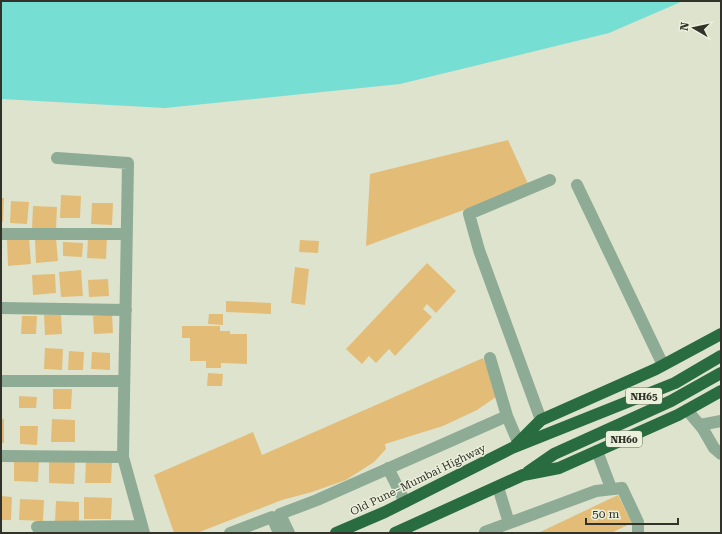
<svg xmlns="http://www.w3.org/2000/svg" width="722" height="534" font-family="'Roboto Serif',serif">
<rect width="100%" height="100%" fill="#dee3ce"/>
<path fill="#76ded3" d="M1,1H683L609,33L400,84L165,108L1,99Z"/>
<path fill="#e3bd77" d="M508,140L529,186L366,246L370,174Z
M61,195L81,196L80,218H60Z
M1,198H4L3,222H1Z
M11,201L29,202L27,224L10,223Z
M92,203H113L112,225L91,224Z
M33,206L57,207L56,230L32,229Z
M29,237L31,264L8,266L7,239Z
M56,238L58,261L36,263L35,240Z
M88,238H107L106,259L87,258Z
M300,240L319,241L318,253L299,252Z
M63,242L83,243L82,257L63,256Z
M427,263L456,291L436,313L427,304L423,309L432,317L395,356L389,349L376,363L369,356L362,364L346,349Z
M295,267L309,269L305,305L291,303Z
M81,270L83,296L61,297L59,272Z
M55,274L56,293L33,295L32,275Z
M108,279L109,296L89,297L88,280Z
M226,301L271,303V314L226,312Z
M61,314L62,334L45,335L44,315Z
M112,314L113,333L94,334L93,316Z
M209,314H223V325L208,324Z
M22,316H37L36,334H21Z
M182,326H220V331H230V334H247V364L221,363V368H206V361H190V338H182Z
M45,348L63,349L62,370L44,369Z
M69,351L84,352L83,370H68Z
M92,352L110,353V370L91,369Z
M483,358L499,395L477,410L443,426L385,444L386,449L374,462L346,480L312,492L282,500L197,533H174L154,475L253,432L262,455Z
M208,373L223,374L222,386H207Z
M53,389H72L71,409H53Z
M19,396L37,397L36,408H19Z
M1,419H4V443H1Z
M52,419L75,420V442H51Z
M20,426H38L37,445L20,444Z
M14,460H39L38,482L14,481Z
M86,460L112,461L111,483H85Z
M49,461L75,462L74,484L49,483Z
M618,495L632,523L611,533H538Z
M1,496L12,497L11,520H1Z
M84,497L112,498L111,519H84Z
M20,499L44,500L43,521L19,520Z
M56,501L79,502V522H55Z"/>
<g fill="none" stroke-linecap="round" stroke-linejoin="round">
<path stroke="#8eab95" stroke-width="12" d="M57,158L128,163L123,457L144,533
M577,185L663,365
M1,234H127
M1,308L126,310
M490,358L507,416
M1,381H124
M687,410L703,429L714,448L721,454
M541,420L479,250L469,214L550,180
M700,425L721,421
M597,451L611,488
M1,456L123,457
M388,468L405,502
M498,487L509,523
M37,527L142,526
M485,532L596,491L622,488L638,522V533
M230,533L272,517L279,533
M289,533L280,514L317,500L507,416L518,442"/>
<path stroke="#296c3f" stroke-width="12" d="M516,445L541,420L656,369L721,334
M528,472L554,454L671,401L721,373
M336,533L385,512L512,448L675,383L721,356
M395,533L523,475L559,468L678,415L721,391"/>
</g>
<g text-anchor="middle" dominant-baseline="central" stroke-width="3" stroke-linejoin="round" paint-order="stroke">
<g fill="#ebf0db" stroke="#696b5f" stroke-width="1">
<rect x="626" y="388" width="36" height="16" rx="3"/>
<rect x="606" y="431" width="36" height="16" rx="3"/>
</g>
<g font-size="10" font-weight="bold" fill="#31322a">
<text x="644" y="396">NH65</text>
<text x="624" y="439">NH60</text>
</g>
<g font-size="11" fill="#31322a" stroke="#ebf0db">
<text transform="translate(418 480) rotate(-26)">Old Pune–Mumbai Highway</text>
</g>
</g>
<rect width="722" height="534" fill="none" stroke="#31322a" stroke-width="4"/>
<g transform="translate(694 28) rotate(279)" stroke="#ebf0db" stroke-width="3" paint-order="stroke">
<path d="M0-3L7 15L0 10L-7 15Z" fill="#31322a"/>
<text y="-6" font-size="11" font-weight="bold" text-anchor="middle" fill="#31322a">N</text>
</g>
<path d="M586 518v6h92v-6" fill="none" stroke="#31322a" stroke-width="2"/>
<text x="592" y="518" font-size="12" fill="#31322a" stroke="#ebf0db" stroke-width="3" paint-order="stroke">50 m</text>
</svg>
